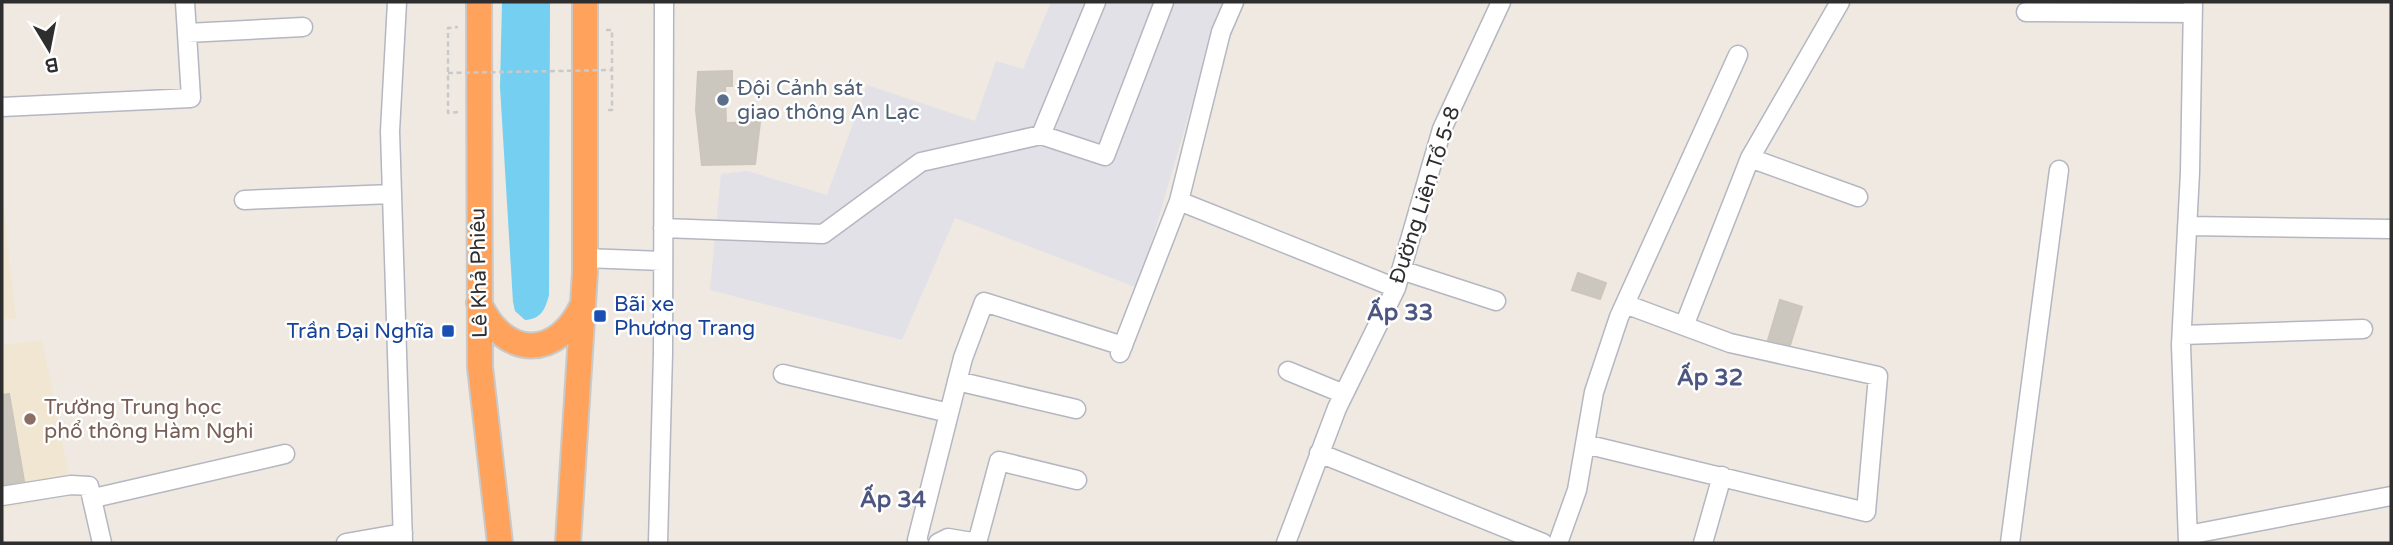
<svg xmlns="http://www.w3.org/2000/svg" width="2393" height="545" font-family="'Varela Round',sans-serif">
<rect width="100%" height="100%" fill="#efe9e1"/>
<path fill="#e3e1e8" d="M1051,2H1222L1138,288L955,218L902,340L710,290L721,174L747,171L827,195L867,85L975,121L996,61L1023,69Z"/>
<path fill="#f0e6d1" d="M2,195L16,318L2,319Z
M42,340L72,492L2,510V345Z"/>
<path fill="#75cff0" d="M502,2H550L549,295C545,310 541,319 525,320L515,311L513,302L500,87Z"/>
<path fill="#cbc7bf" stroke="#cbc5ba" stroke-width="2" d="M732,71V86H725L726,123L760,122L755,164L702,165L696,110L698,72Z
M1578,273L1606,283L1600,299L1572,290Z
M1780,300L1802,307L1790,345L1768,340Z
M9,394L24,481L2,485V395Z"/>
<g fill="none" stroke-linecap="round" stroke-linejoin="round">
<defs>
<path id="minor" d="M397,2L390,131L403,543
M2026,12L2193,13
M187,33L303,27
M2,107L191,98L185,2
M1041,135L1096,2
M1750,158L1858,197
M244,200L392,194
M1179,201L1396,288
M2187,226L2391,229
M663,228L823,234L921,162L1041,135L1105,156L1164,2
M585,258L662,261
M1401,270L1496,301
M1625,304L1684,326L1750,158L1840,2
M2182,335L2363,329
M1120,353L1179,201L1221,32L1234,2
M1288,371L1344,394
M783,374L949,413
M957,381L1076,409
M1585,444L1866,512L1878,376L1730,343L1684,326
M1319,453L1543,543
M2,496L71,485L89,486L102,543
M94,498L285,454
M2188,535L2391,496
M346,543L403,533
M658,543L663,353L664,2
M919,543L917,540L963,358L984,302L1123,346
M938,543L948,538L978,543
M977,543L999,461L1077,480
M1286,543L1337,408L1396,288L1442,129L1501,2
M1558,543L1577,490L1594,392L1619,317L1738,55
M1703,543L1722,476
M2010,543L2059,170
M2188,543L2181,345L2190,172L2193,2"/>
<path id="highway" d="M479,2L480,367L500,543
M479,303C504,359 558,360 583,304
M568,543L585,272V2"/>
</defs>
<use href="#minor" stroke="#b4b7c1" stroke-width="21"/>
<use href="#highway" stroke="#c9c9c9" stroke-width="28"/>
<path stroke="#c9c9c9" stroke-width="2.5" stroke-dasharray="5 3.5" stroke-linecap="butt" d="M606,30H612V110H607
M458,112L448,113V28L458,27"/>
<use href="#minor" stroke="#fff" stroke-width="18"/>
<use href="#highway" stroke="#ffa35c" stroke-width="24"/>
<path stroke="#c9c9c9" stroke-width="2.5" stroke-dasharray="5 3.5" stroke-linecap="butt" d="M448,73L612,70"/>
</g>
<circle fill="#5c6f8a" stroke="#fff" stroke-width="2.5" cx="723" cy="100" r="7"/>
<g fill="#1a4fb4" stroke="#fff" stroke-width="2.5">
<rect x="593" y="309" width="14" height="14" rx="3.5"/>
<rect x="441" y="324" width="14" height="14" rx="3.5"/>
</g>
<circle fill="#8d6e63" stroke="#fff" stroke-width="2.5" cx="30" cy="419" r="7"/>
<g text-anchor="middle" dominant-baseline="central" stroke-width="5" stroke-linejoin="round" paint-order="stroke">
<g font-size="21" fill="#4e5e75" stroke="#fff" text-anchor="start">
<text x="737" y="88">Đội Cảnh sát<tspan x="737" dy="24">giao thông An Lạc</tspan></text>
</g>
<g font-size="21" fill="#2e2e2e" stroke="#fff">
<text transform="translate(1425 195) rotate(-72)">Đường Liên Tổ 5-8</text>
<text transform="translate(479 273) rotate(-91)">Lê Khả Phiêu</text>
</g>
<g font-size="21" fill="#164399" stroke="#fff" text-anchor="start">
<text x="614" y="304">Bãi xe<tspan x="614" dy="24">Phương Trang</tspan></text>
<text x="434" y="331" text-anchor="end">Trần Đại Nghĩa</text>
</g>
<g font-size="21" fill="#785e54" stroke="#fff" text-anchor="start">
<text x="44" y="407">Trường Trung học<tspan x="44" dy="24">phổ thông Hàm Nghi</tspan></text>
</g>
<g font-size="23" font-weight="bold" fill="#4d5680" stroke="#fff">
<text x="1400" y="313">Ấp 33</text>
<text x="1710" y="378">Ấp 32</text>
<text x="893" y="500">Ấp 34</text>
</g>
</g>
<rect width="2393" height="545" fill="none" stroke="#2e2e2e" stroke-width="7"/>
<g transform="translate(49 49) rotate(170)" stroke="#ffffff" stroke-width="5" paint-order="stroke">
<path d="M0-5L12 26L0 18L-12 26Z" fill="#2e2e2e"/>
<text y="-10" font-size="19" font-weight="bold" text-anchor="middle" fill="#2e2e2e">B</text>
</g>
</svg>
